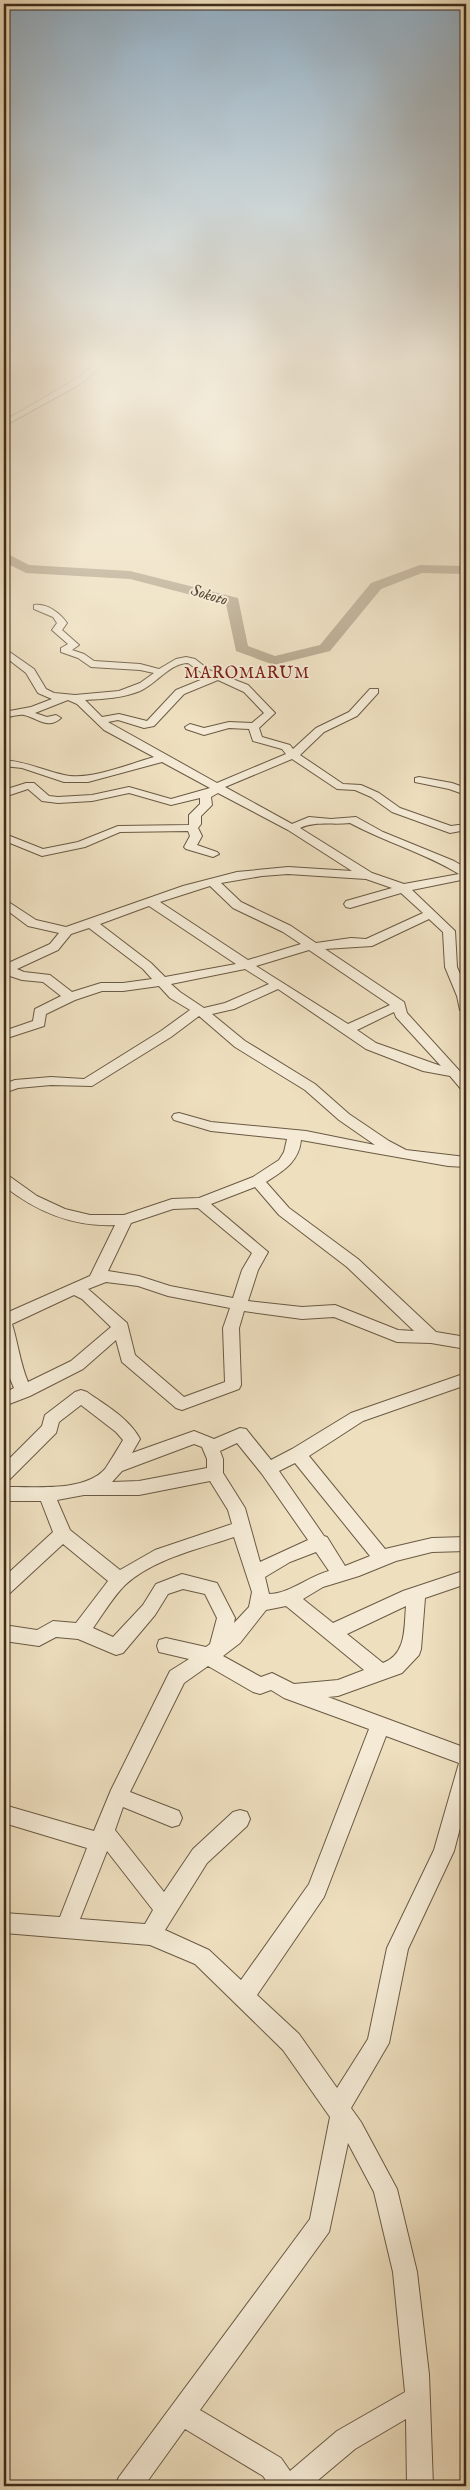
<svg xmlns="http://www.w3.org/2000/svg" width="470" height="2490" font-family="'IM FELL English',serif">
<rect width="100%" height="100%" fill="#eedfbf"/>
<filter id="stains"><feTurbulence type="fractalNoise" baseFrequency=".004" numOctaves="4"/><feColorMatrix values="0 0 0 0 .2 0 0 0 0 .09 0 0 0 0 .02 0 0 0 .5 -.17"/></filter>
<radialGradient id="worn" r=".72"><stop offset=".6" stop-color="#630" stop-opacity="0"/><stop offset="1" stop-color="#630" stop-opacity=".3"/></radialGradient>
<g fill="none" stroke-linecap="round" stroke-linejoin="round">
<path fill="#b2a287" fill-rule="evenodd" d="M4,552L29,565L130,571L238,598L248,646L275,656L320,645L371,583L420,565L466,566V574L422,573L381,589L330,651L274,665L236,651L226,604L130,579L26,573L4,562Z"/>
<defs>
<path id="minor" d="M100,361H109L82,383L4,426V421L76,379Z
M34,605C47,603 60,613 67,623L62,630L79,645L72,650L84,654L94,661L140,664L159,669L176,659L186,657L195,659L209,670L248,685L275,713L259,728L262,737L290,745L293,749L316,728L349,712L370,689H378V693L357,716L324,732L300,755L343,784L361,785L379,793L400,808L451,826L466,824V830L450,833L392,812L371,797L355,790L337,789L292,759L225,787L292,824L309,817L331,819L356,817L383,832L454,861L466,868V879L412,890L455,931L457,967L466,988V1014L460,1010L457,996L445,967L443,932L429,919L372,946L325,949L404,1002L407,1013L466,1078V1090L461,1089L450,1076L423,1071L366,1049L278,989L234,1009L212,1014L245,1041L315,1084L349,1114L389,1141L406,1150L466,1157V1167L448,1166L301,1140C299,1162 283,1171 266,1182L289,1208L358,1259L436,1332L466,1337V1349L431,1343L397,1342L334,1317L302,1319L244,1311L239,1328L241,1385L239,1389L182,1410L176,1408L122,1362L116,1340L83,1369L30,1396L4,1406V1393L14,1388L6,1369L4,1314L90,1276L115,1225C73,1227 37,1212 4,1186V1174L9,1176L37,1196L65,1209L90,1215H124L172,1199L199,1198L253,1177L279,1160L284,1152L287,1139L211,1131L174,1120L172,1117L174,1114L179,1113L211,1122L306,1131L375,1145L339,1120L305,1090L235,1047L199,1016L171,1037L92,1086L51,1085L18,1088L4,1093V1084L15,1080L51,1077L84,1079L161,1031L190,1010L170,998L159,986L123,991H102L75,1000L46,1014L44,1026L4,1039V1031L33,1021L35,1009L61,996L43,982L22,980L4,974V965L50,944L59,933L28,926L4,908V899L36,920L66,927L183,886L237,872L288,867L352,871L288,830L218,793L211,797L212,805L201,816V824L198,828L202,836L197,845L217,852L219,854L213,857L186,849L184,847L190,836L188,831L120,832L85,847L42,856L10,843L4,845V838L10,836L43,849L78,842L118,826L189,825V815L200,804V798L171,805L129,793L92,801L58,803L42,801L28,789L4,797V790L26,783H34L49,796L58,797L92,795L129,787L171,799L210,788L162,762L88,782H64L22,768L4,766V760C27,762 42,770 64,775C89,781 129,764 154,757L104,730L77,704L68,700L35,713L47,717L56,715L61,718C48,730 38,718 24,715C18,714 10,717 4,718V712L31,707L52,699L38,693L26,673L4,656V648L34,669L46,689L54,693L75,695L119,691L140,683L154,673L140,670L91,667L78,658L61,652V648L68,644L52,630L57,623L53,617L34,609ZM188,663L208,677L176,690L147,721L119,714L102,717L85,700C104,699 123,698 140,691C156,684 170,663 188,663ZM218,680L244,692L264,713L252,723L229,722L204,728L190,724L185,727L186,729L204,735L229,728L249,729L253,741L282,749L286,754L217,783L108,722L118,720L144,728L154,726L184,694ZM350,823C385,842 425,853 459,874L404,884L372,873L300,828C315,821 334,825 350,823ZM288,874L366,879L392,888L346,901L344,904L346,907L350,908L401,893L423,913L366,939L351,938L316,943L291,926L241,902L221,883L262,876ZM210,886L233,908L283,932L301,944L248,960L160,902ZM149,906L236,964L165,977L151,963L100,924ZM89,928L143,969L152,979L123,983H101L72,992L50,975L24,972L17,969L58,950L71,934ZM309,950L390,1005L348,1024L256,966ZM245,969L269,984L225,1003L204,1008L180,992L171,984ZM394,1012L396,1017L441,1066L376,1043L357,1030ZM255,1187L279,1215L347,1267L414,1331L398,1330L335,1305L302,1307L248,1301L258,1270L268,1252L211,1204ZM198,1208L252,1253L242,1270L233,1298L170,1286L139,1276L108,1271L131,1223L173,1209ZM106,1282L138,1286L168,1296L230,1308L223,1328L225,1382L184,1397L135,1355L127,1323L88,1289ZM74,1295L82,1299L111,1327L71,1361L28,1382C20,1363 18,1343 12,1324Z
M419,777L452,783L466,788V795L449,789L415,782V778Z
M466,1373V1385L363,1421L309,1456L385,1549L432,1538L466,1537V1551L432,1552L396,1561L359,1576L323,1587L303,1599L333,1623L403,1591L466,1570V1584L425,1598L421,1649L419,1655L402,1673L338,1696L328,1697L466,1748V1805L454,1851L408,1949L389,2043L351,2108L361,2122L397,2189L417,2272L429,2374L433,2486H407L406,2419L355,2449L311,2486H270L263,2476L185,2429L144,2486H115L119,2477L310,2219L330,2117L283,2050L195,1964L150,1945L4,1933V1913L60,1917L87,1848L4,1823V1805L94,1831L111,1790L170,1671L189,1659L159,1652L157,1646L159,1640L166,1638L206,1647L210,1644L217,1618L205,1594L183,1589L168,1594L155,1615L123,1653L116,1655L78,1639L56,1637L39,1646L4,1641V1625L37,1630L53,1621L76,1623L108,1581L63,1544L10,1593L4,1595V1577L53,1532L41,1501H4V1487C32,1486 84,1493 105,1469C111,1460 117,1450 123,1440L116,1432L81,1405L59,1422L56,1433L10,1479L4,1481V1464L42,1426L45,1415L75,1392L81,1390L87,1392C105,1405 129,1418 140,1439L132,1453L194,1431L214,1439L240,1428L246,1429L271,1460L292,1449L351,1413ZM237,1443L262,1474L308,1540L260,1562L245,1508L223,1473V1459L220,1451ZM194,1444L202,1447L207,1459V1468L139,1481L112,1482L122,1471ZM295,1463L370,1556L345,1566L327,1537L324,1536L279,1471ZM210,1481L228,1510L232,1524L155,1550L120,1570L70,1530L57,1500L84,1495H139ZM234,1537L252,1592L249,1607L234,1623L235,1618L217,1583L182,1574L156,1584L143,1605L113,1637L93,1628C103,1614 113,1597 125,1585C153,1559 199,1549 234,1537ZM316,1552L329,1571C309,1576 289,1594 269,1594L265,1577L290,1562ZM286,1606L364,1670L338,1680L294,1684L272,1673L261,1677L223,1656L240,1643L266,1610ZM406,1606C404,1627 407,1654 383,1663L347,1634ZM208,1666L253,1692L260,1694L271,1690L284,1698L369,1729L309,1884L241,1980L209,1950L165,1930L207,1863L247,1826L250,1819L247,1812L240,1810L233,1812L193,1849L164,1892L115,1830L123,1807L172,1827L179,1825L182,1818L179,1811L130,1792L184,1683ZM386,1736L459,1763L434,1850L387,1948L368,2039L337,2088L299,2034L257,1995L324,1897ZM107,1851L153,1910L145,1924L80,1919ZM348,2143L374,2192L393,2272L405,2392L337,2431L290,2471L281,2458L200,2410L329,2232Z"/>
</defs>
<use href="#minor" stroke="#6a5a44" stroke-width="2"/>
<use href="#minor" fill="#f4ead5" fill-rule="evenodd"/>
</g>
<linearGradient id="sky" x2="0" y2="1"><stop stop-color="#92adc1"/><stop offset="0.51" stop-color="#f7f1e2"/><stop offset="1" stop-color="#f7f1e2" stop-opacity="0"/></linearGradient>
<rect width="470" height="710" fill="url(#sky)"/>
<g text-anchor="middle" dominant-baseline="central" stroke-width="4" stroke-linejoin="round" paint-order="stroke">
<g font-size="16" font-style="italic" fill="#5b4a36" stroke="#f4ead5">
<text transform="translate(209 596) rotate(17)">Sokoto</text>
</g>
<g font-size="16" letter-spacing="1" fill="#7a1f14" stroke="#f4ead5">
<text x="247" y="674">MAROMARUM</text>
</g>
</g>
<rect width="470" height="2490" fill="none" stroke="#eedfbf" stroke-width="20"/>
<rect x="5" y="5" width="460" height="2480" fill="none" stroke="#3e2d1b" stroke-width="2.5"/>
<rect x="10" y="10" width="450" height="2470" fill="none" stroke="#3e2d1b"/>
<rect width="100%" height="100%" filter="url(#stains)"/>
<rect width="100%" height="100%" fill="url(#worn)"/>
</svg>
